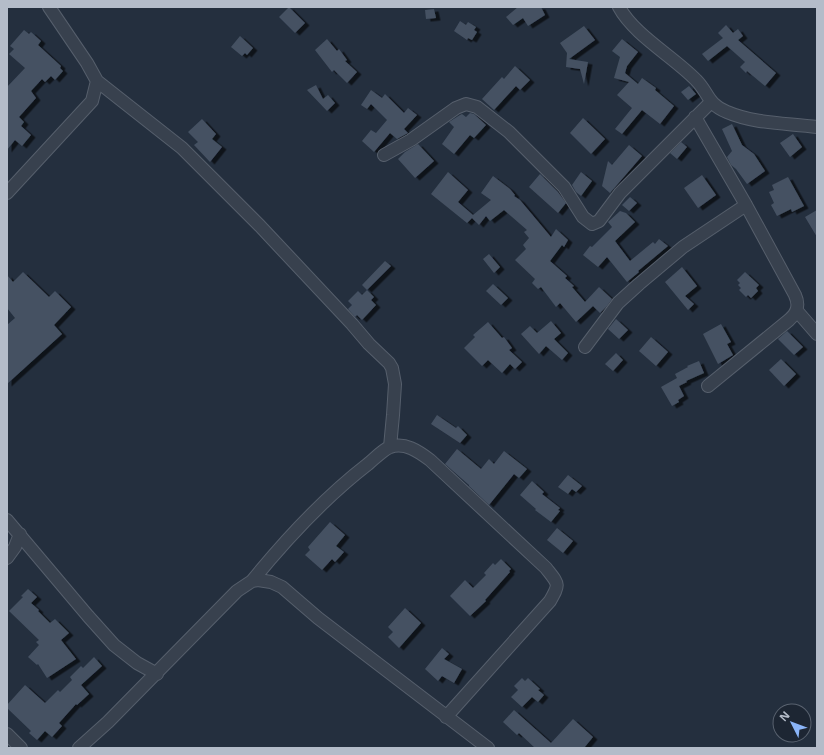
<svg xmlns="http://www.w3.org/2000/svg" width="824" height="755" font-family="'Open Sans',sans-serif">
<defs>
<filter id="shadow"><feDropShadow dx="4.5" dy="2.5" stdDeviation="0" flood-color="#0009"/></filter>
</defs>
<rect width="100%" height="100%" fill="#242f3e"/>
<path fill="#455162" filter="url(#shadow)" d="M289,7L305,23L295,33L279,17Z
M518,7H541L545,15L528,26L523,18L513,25L506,17Z
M434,9L436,18L426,19L425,10Z
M460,21L466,25L468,22L476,27L474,30L477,32L472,40L468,38L467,40L454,31Z
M726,25L733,33L738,29L743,36L738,40L776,73L765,86L747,71L746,73L740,67L745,62L727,46L708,61L702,54L723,38L718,33Z
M584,26L595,40L569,59L588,62L584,84L580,69L566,67L567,53L560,43Z
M24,30L29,34L31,32L41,41L38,45L61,66L60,68L63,71L55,80L51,76L45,82L42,79L31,91L36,98L19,117L24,122L21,126L31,135L22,146L15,140L7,150V87L25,68L9,54L14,49L10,46Z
M240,36L253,48L247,55L245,53L242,56L231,47Z
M327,39L337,51L339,49L347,60L345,61L357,72L347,83L334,70L332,72L315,50Z
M622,39L638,52L627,66L625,73L638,84L642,78L656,88L655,90L674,106L660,124L642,110L622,134L615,129L632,108L617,95L629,82L614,78L620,57L612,51Z
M515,66L530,80L520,90L516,86L494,110L482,99L502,77L504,79Z
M316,85L323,99L328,95L335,103L327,111L307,90Z
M689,86L696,94L688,100L681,92Z
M371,90L382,98L385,94L404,113L408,108L417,115L404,129L408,133L397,139L390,133L374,152L362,141L371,130L376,133L387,120L371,104L367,109L361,105Z
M470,113L474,114L486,125L474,138L470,135L454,154L442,144L454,127L449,122L460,115L462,114L466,117Z
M583,118L605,139L591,154L570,133Z
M202,119L216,134L212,139L222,147L210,162L194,145L198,142L188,132Z
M732,124L742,145L754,154L765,171L747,184L736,169L731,165L727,157L732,151L722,129Z
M793,134L802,147L790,157L780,143Z
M681,142L687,147L677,159L670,153Z
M418,144L434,161L415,178L398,159L405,152Z
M629,145L642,156L610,193L602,186L608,161L612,165Z
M448,172L468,190L458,202L473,215L491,200L481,193L493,176L510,189L515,195L514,196L520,200L551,237L556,229L568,240L564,247L562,245L550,261L567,276L565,278L574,286L572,287L585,302L599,287L612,299L607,306L600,313L593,306L576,322L560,303L556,307L541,287L538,289L532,283L535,279L515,260L526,249L523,245L529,238L524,232L527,230L504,210L490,221L486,216L479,225L472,218L467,223L431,194Z
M581,172L592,181L581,196L576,192L572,185Z
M540,174L558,192L566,203L558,213L529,187Z
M702,175L716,195L698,208L684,188Z
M788,177L804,206L792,212L791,209L777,216L771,205L774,203L769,192L774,190L772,185Z
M630,197L637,203L629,211L622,205Z
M817,210V237L805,217Z
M620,211L626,213L635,222L615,241L630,261L653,242L655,244L659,239L668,246L638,271L639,272L627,282L607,257L598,267L583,255L590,246L592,247L612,227L608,222Z
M489,254L500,267L494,273L483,259Z
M385,261L391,266L367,290L362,285Z
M682,267L697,286L685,296L694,304L688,310L665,282Z
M23,272L49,297L55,291L71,307L54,325L62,334L7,384V325L15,318L7,308V275L13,282Z
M745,272L759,285L756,288L758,291L751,298L748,295L746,297L739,290L741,288L738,285L740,283L737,280Z
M493,284L508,298L501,305L486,291Z
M367,290L374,297L371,300L376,305L362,320L357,315L355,317L348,309L352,305L348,301L358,291L362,295Z
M616,319L628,330L619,339L608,329Z
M551,321L561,333L554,339L568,353L562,360L546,346L539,354L521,334L530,326L537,333Z
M488,322L502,338L504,337L512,348L509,350L522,362L515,369L510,364L502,373L488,360L482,366L464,348L475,337L473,335Z
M721,324L731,342L727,344L733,355L718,364L703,334Z
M787,331L803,347L794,355L778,339Z
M651,337L659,344L658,345L659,344L668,352L656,366L639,351Z
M616,353L623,360L613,371L605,364Z
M781,359L796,374L784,386L769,370Z
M699,361L704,373L686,381L687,382L679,386L684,396L678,400L679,402L672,406L661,387L677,378L675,374L688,367L687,366Z
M437,415L456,428L458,426L467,435L460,443L431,424Z
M457,449L481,469L489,459L494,464L504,451L527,469L519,478L514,474L489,505L469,486V485L445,464Z
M568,475L582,486L576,492L572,489L568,494L558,487Z
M532,481L544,492L542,494L560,508L558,510L560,511L551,522L535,510L536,509L520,495Z
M330,522L345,535L336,546L344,552L335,562L332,559L322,570L305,555L310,550L308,547Z
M557,528L573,541L563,553L547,540Z
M501,559L511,569L509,571L510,572L485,600L486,601L470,616L450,596L465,580L473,588L486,575L484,573L493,563L495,565Z
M28,589L37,597L31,603L39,610L38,611L50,623L55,619L69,633L61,640L76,659L47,678L38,664L37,665L28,657L39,645L36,642L39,640L9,611L23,597L21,596Z
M405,608L421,623L399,648L388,637L393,632L388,627Z
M442,648L449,654L444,659L462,669L454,683L442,676L438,681L425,669Z
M94,657L102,666L81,685L89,694L77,705L76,704L59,723L62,726L52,737L45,731L37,740L29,733L31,731L7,708V705L25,685L45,703L58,690L60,692L72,680L70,677L81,666L83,668Z
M522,678L525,681L528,678L540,689L538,690L544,695L538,702L532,697L522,707L511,697L518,690L514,686Z
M514,710L551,743L573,719L593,737L584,748H535L519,733L517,735L503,722Z"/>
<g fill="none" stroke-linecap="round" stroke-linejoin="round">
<defs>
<path id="minor" d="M619,7C634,35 674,57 696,80C709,93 707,104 727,112C755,124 787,123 817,127
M97,81L182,148L260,226L352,324L369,344L389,363L392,368L395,384L393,415L390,447
M695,117L746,205L795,295C800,306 797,313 789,320L708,386
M384,155L411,140L456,108L466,104L477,107L509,132L564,187L583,217L592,224L599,221L620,193L711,102
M7,193L92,101L97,81L87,63L49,7
M797,311L817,334
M585,347L618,303L639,284L683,247L746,205
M7,520L88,616L114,645L137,663L157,674
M7,558L15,547L20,534
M252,581C287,538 324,498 368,464C374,459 384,449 390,447C405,442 418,451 430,460L546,568C559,585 560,583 550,601L446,717
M7,734L21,748
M79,748L108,722L237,591L252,581L258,580L271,582L282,587L318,618L488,748"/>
</defs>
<use href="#minor" stroke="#565f6c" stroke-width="14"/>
<use href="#minor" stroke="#38414e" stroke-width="12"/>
</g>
<rect width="824" height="755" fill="none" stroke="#b4bcc9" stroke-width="16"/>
<g transform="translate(792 723) rotate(312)"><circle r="19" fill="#1d2633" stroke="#59626f"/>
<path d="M0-3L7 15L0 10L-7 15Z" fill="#8ab4f8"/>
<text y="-6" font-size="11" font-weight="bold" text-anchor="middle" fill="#b4bcc9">N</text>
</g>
</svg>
